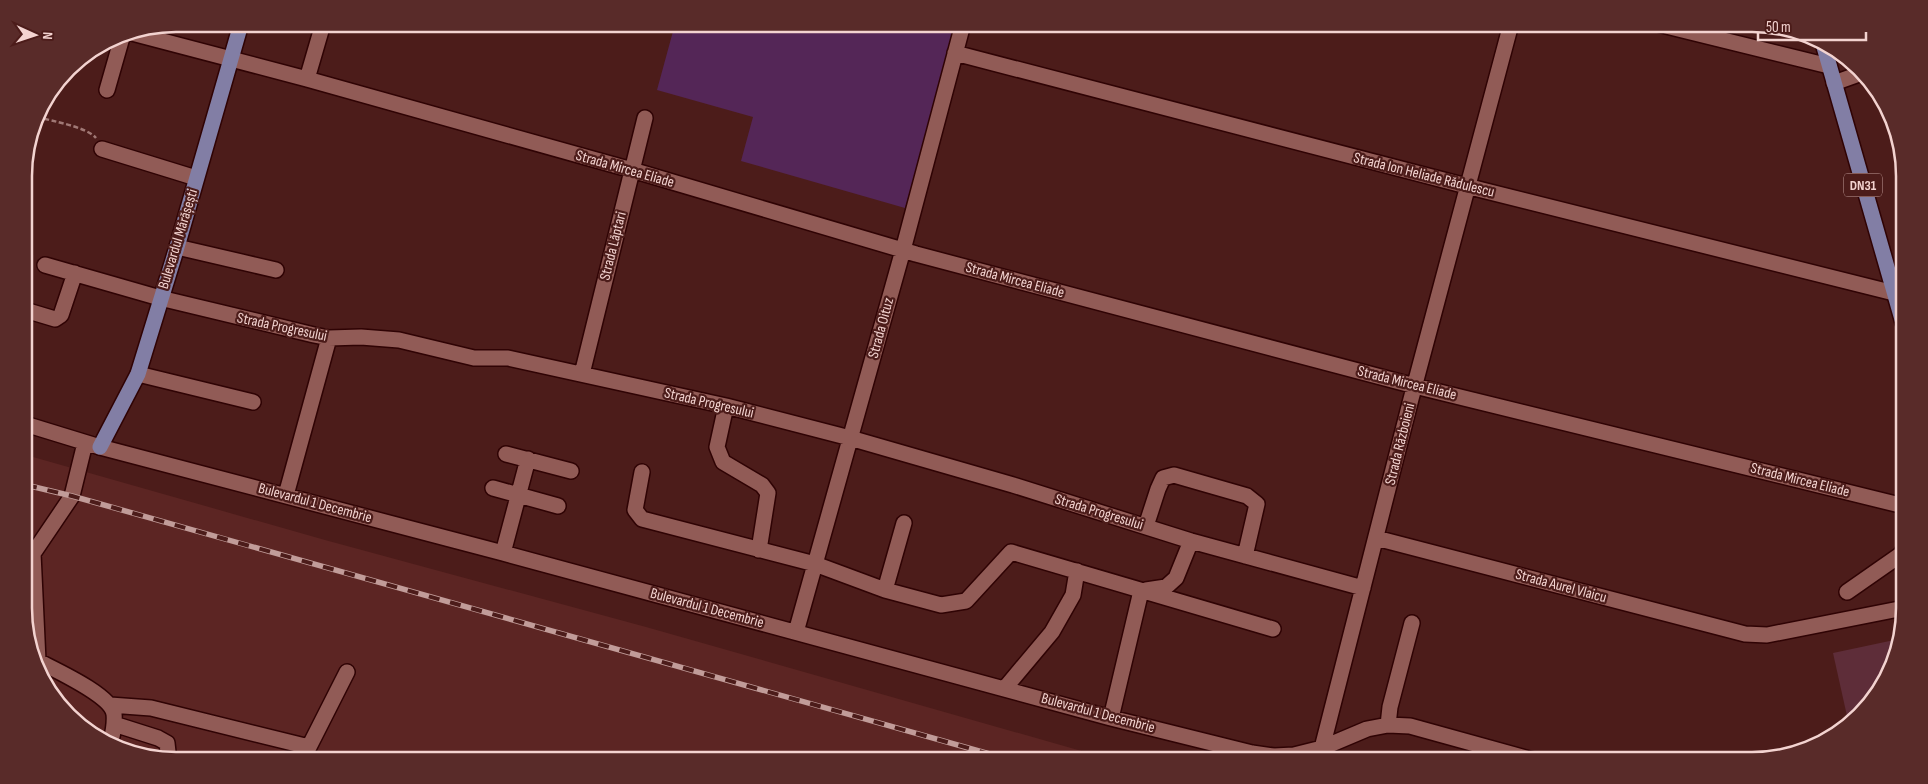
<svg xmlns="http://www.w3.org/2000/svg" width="1928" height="784" font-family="'Sofia Sans Condensed',sans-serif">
<rect width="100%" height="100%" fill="#4c1c1a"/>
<path fill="#5c2523" d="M26,455L325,540L646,627L1113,760H176L127,752L61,708L27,637Z"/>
<path fill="#542657" d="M675,24H959L905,208L741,161L753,117L657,90Z"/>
<path fill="#5e2d39" d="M1899,639L1896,657L1873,700L1849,725L1833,653Z"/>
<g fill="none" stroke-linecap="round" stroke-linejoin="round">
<defs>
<path id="minor" d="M1658,24L1829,66
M132,33L307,79L632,170L916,254L1415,386L1904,506
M955,53L1482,190L1894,293
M307,79L323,24
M1834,83L1862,73
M107,90L123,34
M102,149L196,178
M177,247L276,270
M45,265L160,298L314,335L329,338L361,337L399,340L474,358H508L726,406L850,438L1013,485L1191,541L1363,588
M25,310L55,319L61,315L75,273
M138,374L253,402
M582,374L645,118
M726,406L717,447L723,462L762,485L768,493L759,550
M25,424L100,447L503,553L1111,718L1252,753L1274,756L1294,755L1322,748L1367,729L1388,725L1410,726L1533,760
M506,454L571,471
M642,472L635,510L642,519L815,564L885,590L941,605L966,601L1011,552L1273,629
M493,488L558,506
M286,495L329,338
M1146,526L1158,489L1163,478L1174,475L1247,496L1257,504L1245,556
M1376,538L1745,634L1767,635L1904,608
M33,553L38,661
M503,553L528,459
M26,564L72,496L85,443
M885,590L904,523
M1146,590L1166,587L1176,578L1191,541
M1847,592L1900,555L1904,549
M796,632L903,250L963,24
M38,661C55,670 111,695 114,714C115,723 113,733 111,741
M1005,688L1052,632L1073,595L1077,571
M110,705L151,708L309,747L347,672
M1111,718L1141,591
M114,724L158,738L167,743L168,752L167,759
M1388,725L1390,707L1412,623
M1322,748L1411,399L1511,24"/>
<path id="major" d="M1824,47L1903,323
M100,447L138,374L177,247L241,24"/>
</defs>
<use href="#minor" stroke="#2f0304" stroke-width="18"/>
<use href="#major" stroke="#2f0304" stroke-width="18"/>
<path stroke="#a07875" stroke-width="2.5" stroke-dasharray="5 2.5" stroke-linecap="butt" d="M37,117C52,121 87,127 96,138"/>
<use href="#minor" stroke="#915b56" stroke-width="15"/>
<use href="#major" stroke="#827ea5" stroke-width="15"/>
<defs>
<path id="rail" d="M26,485L72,496L1011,760"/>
</defs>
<use href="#rail" stroke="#c19c99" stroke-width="5.5"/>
<use href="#rail" stroke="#4c1c1a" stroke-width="4" stroke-dasharray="11" stroke-linecap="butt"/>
</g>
<g text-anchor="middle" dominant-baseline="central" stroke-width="4.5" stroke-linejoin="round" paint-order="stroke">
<rect fill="#4c1c1a" stroke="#c19c99" stroke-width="1" x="1844" y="173.5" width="38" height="23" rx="4"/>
<g font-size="14" font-weight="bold" fill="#f3d3d0">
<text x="1863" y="185">DN31</text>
</g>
<g font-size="15" fill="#f3d3d0" stroke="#4c1c1a">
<text transform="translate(625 169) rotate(16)">Strada Mircea Eliade</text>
<text transform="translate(1424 175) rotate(14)">Strada Ion Heliade Rădulescu</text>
<text transform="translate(178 239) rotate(-73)">Bulevardul Mărășești</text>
<text transform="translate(613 246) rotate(-76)">Strada Lăptari</text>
<text transform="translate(1015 280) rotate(15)">Strada Mircea Eliade</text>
<text transform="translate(282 327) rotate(12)">Strada Progresului</text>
<text transform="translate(881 328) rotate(-75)">Strada Oituz</text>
<text transform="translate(1407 383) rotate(14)">Strada Mircea Eliade</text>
<text transform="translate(709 403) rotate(13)">Strada Progresului</text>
<text transform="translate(1400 444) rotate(-76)">Strada Războieni</text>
<text transform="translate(1800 480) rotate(14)">Strada Mircea Eliade</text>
<text transform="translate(315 503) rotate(15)">Bulevardul 1 Decembrie</text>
<text transform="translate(1099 512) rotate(17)">Strada Progresului</text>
<text transform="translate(1561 586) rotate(15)">Strada Aurel Vlaicu</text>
<text transform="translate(707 608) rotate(15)">Bulevardul 1 Decembrie</text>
<text transform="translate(1098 713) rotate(15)">Bulevardul 1 Decembrie</text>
</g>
</g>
<path d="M0 0H1928V784H0ZM176 32H1752A144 144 0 0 1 1896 176V608A144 144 0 0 1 1752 752H176A144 144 0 0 1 32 608V176A144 144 0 0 1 176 32Z" fill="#592b29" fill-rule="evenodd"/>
<path fill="none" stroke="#f3d3d0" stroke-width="2.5" d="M176 32H1752A144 144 0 0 1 1896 176V608A144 144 0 0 1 1752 752H176A144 144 0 0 1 32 608V176A144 144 0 0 1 176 32Z"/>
<g transform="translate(35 35) rotate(93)" stroke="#4c1c1a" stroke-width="4" paint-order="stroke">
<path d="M0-4L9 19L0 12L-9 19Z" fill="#f3d3d0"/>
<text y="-8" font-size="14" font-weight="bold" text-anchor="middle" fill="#f3d3d0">N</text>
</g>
<path d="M1758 32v8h108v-8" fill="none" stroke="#f3d3d0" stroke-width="2.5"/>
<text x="1766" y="32" font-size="15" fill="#f3d3d0" stroke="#4c1c1a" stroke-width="4" paint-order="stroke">50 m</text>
</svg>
